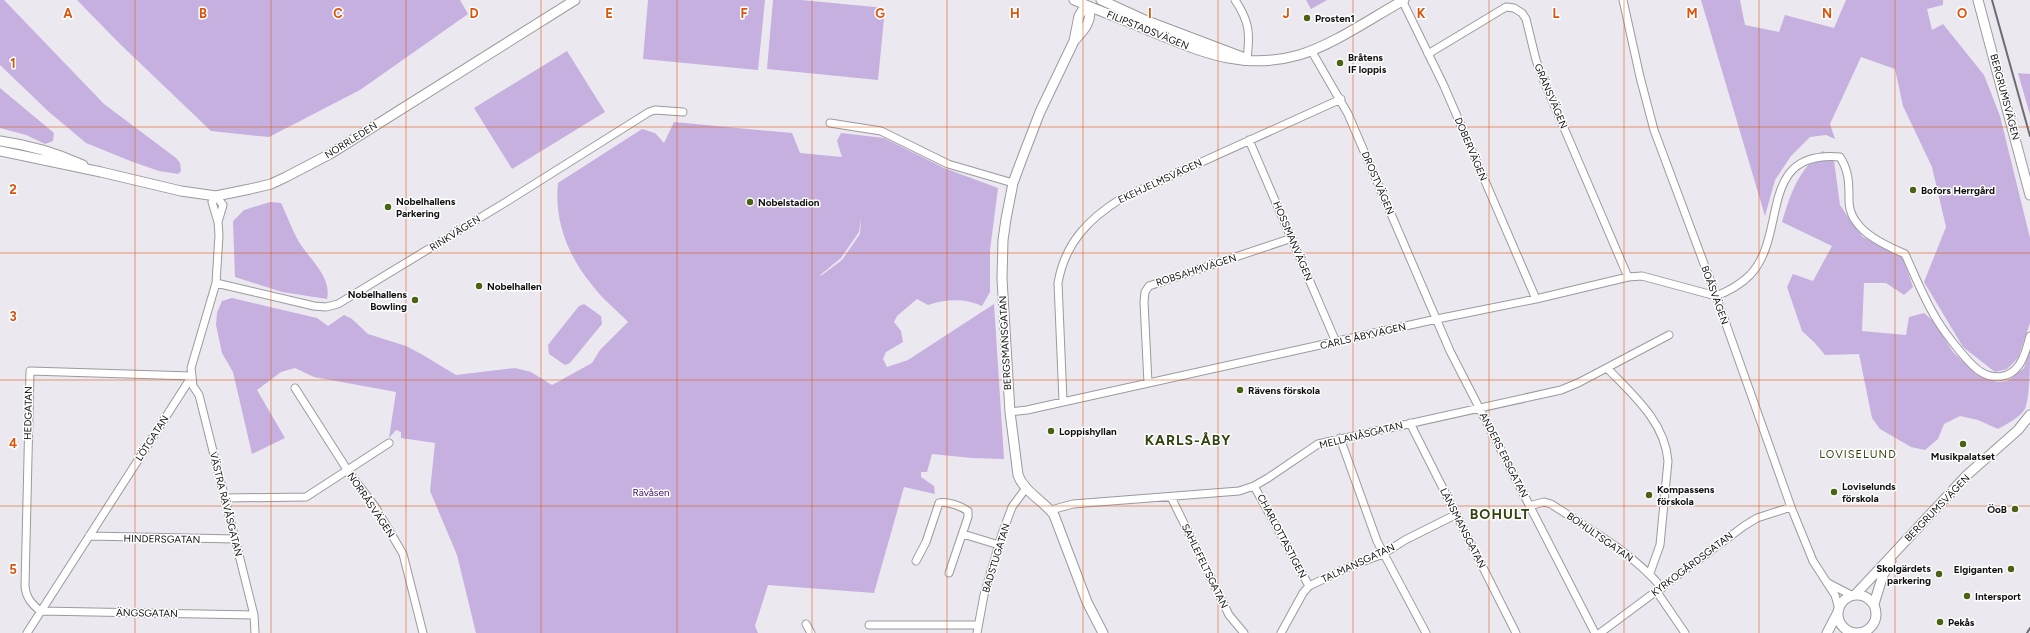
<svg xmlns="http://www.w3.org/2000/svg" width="2030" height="633" font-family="Figtree,sans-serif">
<rect width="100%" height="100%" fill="#ebe8ef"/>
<path fill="#c6b0e0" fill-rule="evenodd" d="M0,0H4L104,104L176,158L180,163L181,171L178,174L159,171L133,162L86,143L49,112L0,65Z
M77,0H460L468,14L360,90L269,137L211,131L120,44Z
M648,0H765L758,70L643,59Z
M773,0H801L885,8L878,80L767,69Z
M1306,0H1327L1311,9Z
M1701,0H1740L1745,25L1779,32L1785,15L1834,28L1846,0H1943V5L1927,9L1932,30L1943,24L1984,75L2000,116L2030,238V323L2018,358L2007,369L1995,372L1963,347L1924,282L1946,227L1932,167L1903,106L1895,69L1861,57L1830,124L1835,139L1826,135L1810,137L1791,156L1775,180L1765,216Z
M567,51L605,112L512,169L474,108Z
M2018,73L2030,74V115Z
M0,88L54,133L53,141L45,144L26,135L0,128Z
M674,122L792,133L800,153L842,157L837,141L841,133L884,138L944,168L998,188L990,250V292L982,306C966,298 945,299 928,305L917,299L897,316L894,322L901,331L903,342L886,352L883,359L887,367L908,360L994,304L1004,459L972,458L932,454L927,472H921V477L934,486L935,494L904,487L874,593L768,585L755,626L758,633H476L457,555L430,491L435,443L401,438V432L396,430L389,438L396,392L314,377L295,368L281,372L257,390L285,438L252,454L233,372L222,353L216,325L217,313L222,301L232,298L317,318L328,326L344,315L352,319L368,334L406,346L423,355L456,375L515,368L531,372L552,385L592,363L600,350L628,322C617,310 602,299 592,285C568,256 554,221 558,183L642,129L655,133L664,143ZM861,218L860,234L842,260L822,275L819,276L841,258L859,232Z
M1823,151L1834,161L1840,205L1850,220L1863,237L1903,258L1913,287L1904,295L1886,283H1864L1862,331L1906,335L1909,317L1924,313L1933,321L1953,352L1977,375L1997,382L2007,381L2024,368L2030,350C2030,366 2030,396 2025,409C2019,418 2007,424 1998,429L1978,420L1960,416L1944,424L1938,439L1925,450L1911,447L1880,429L1872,418L1859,354L1825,355L1814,342L1802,331L1787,287L1793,274L1813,281L1832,246L1782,222C1791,192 1798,171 1823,151Z
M270,202L281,203C287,215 292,230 299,242C310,260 332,277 327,299L282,292L235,277L233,221L244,210Z
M584,304L601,316L602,324L570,363L565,365L549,354L548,345L579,306Z"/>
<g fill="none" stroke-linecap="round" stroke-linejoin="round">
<defs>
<path id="street" d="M1235,0C1250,22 1250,34 1247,59
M1402,0L1444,86L1536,299
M1623,0L1640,77L1654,130L1716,296L1791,507L1813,561L1835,595L1839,609
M1311,50L1348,114L1450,351L1595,633
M1428,54L1506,7L1514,8L1522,13L1526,19L1536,60L1543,79L1628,277
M830,123L881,131L948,164L1013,183
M1249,140L1336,342
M216,283L314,306L326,307L338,304L506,202L649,112L655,110L683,112
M1607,368C1633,395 1665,422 1668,461L1660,545L1650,573
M1148,383L1144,302L1145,292L1149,286L1292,238
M295,388L348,471L376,508L403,554L423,633
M1063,401L1058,283C1065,243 1088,219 1122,198L1341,99
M1010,412L1027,410L1437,319L1536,299L1628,277L1642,276L1716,296C1729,291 1740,285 1750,275C1789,234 1756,150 1840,157C1849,171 1849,183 1849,199C1848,229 1882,244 1905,254C1915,276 1924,299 1937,320C1945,333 1969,365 1981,372C1994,380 2010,378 2019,365C2025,357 2027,346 2030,336
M1410,423L1516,633
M1340,438L1377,541L1426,633
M1254,486L1309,586
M1171,497L1229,615L1244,633
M225,498L306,497L389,443
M1529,506L1544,502L1551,504C1588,528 1634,554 1662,588
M1051,510L1073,504L1239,491L1254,486L1268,478L1318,444L1561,390L1578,383L1669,335
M963,534L999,545
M89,536L235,539
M916,561L926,542L939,503C947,501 961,506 968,511V517L949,573
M1828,583L1851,595
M1657,592L1685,633
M254,615L40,611C32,604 26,598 25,586L30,371L192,376L193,386L199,395L254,615L255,633
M806,624L811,633
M869,625H978
M27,633L192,376L191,368L216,283L219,235L218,222L212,202L216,196L223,205L218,222
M977,633L984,595L1002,534L1012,507L1026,488
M1281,633L1303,593L1309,586L1351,566L1383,554L1405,540L1455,515
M1600,633L1744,526L1757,518L1791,507"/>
<path id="secondary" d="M1074,0C1099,11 1125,20 1150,31C1202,52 1242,71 1299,55C1333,45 1373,17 1404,0
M1101,0L1147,21L1242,57
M1978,0L2030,195
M1089,7L1082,11L1079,16L1074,41L1040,112L1023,156L1013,183L1006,219L1003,240L1002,279L1010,412L1018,475C1024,492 1044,501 1054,515L1087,602L1103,633
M1074,41C1083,31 1093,21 1089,7
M0,141C29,145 56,153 83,165
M0,151L101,172L181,191L216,196L250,189L271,184L286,177L330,154L575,0
M1838 614a19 19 0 1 1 38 0a19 19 0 1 1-38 0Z
M1855,595L1967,475L2018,430L2030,415
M1874,604L1883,575L1891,561
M1827,633L1838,612"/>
</defs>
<use href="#street" stroke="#9c999f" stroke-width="9"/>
<use href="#secondary" stroke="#9c999f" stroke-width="11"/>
<use href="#street" stroke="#fff" stroke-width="7"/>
<use href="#secondary" stroke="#fff" stroke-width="9"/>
<path stroke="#6e6c70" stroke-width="2" d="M1992,0L2030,136
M2027,633L2030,628"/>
</g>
<path fill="none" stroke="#dd550c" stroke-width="1" stroke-opacity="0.55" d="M135,0V633M271,0V633M406,0V633M541,0V633M677,0V633M812,0V633M947,0V633M1083,0V633M1218,0V633M1353,0V633M1489,0V633M1624,0V633M1759,0V633M1895,0V633M0,127H2030M0,253H2030M0,380H2030M0,506H2030"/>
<g fill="#4a6312" stroke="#fff" stroke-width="1.5">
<circle cx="1307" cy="18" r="4"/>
<circle cx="1340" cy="63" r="4"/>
<circle cx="1913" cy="190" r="4"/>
<circle cx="750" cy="202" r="4"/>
<circle cx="388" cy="207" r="4"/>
<circle cx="479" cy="286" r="4"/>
<circle cx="415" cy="300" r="4"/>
<circle cx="1240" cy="390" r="4"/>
<circle cx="1051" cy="431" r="4"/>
<circle cx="1963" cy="444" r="4"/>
<circle cx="1834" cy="492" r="4"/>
<circle cx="1649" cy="495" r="4"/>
<circle cx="2015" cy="509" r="4"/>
<circle cx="2011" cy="569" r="4"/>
<circle cx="1939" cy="574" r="4"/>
<circle cx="1967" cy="596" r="4"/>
<circle cx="1940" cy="622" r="4"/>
</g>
<g text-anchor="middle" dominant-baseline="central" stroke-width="3" stroke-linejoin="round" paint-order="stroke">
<g font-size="10" font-weight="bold" fill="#0f0e10" stroke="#fff" text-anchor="start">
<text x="1315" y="18">Prosten1</text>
<text x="1348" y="57">Bråtens<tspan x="1348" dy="12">IF loppis</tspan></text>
<text x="1921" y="190">Bofors Herrgård</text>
<text x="396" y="201">Nobelhallens<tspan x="396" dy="12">Parkering</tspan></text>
<text x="758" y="202">Nobelstadion</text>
<text x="487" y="286">Nobelhallen</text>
<text x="407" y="294" text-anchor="end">Nobelhallens<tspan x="407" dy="12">Bowling</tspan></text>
<text x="1248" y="390">Rävens förskola</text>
<text x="1059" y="431">Loppishyllan</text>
<text x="1963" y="456" text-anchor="middle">Musikpalatset</text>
<text x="1842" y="486">Loviselunds<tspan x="1842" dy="12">förskola</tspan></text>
<text x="1657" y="489">Kompassens<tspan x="1657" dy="12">förskola</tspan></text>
<text x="2007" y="509" text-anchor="end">ÖoB</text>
<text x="1931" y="568" text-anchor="end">Skolgärdets<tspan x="1931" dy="12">parkering</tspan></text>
<text x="2003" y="569" text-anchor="end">Elgiganten</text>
<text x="1975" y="596">Intersport</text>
<text x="1948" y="622">Pekås</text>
</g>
<g font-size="10" fill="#0f0e10" stroke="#fff">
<text transform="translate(1148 30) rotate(22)">FILIPSTADSVÄGEN</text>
<text transform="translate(1551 96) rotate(67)">GRÄNSVÄGEN</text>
<text transform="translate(2005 97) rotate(75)">BERGRUMSVÄGEN</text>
<text transform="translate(351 140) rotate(-32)">NORRLEDEN</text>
<text transform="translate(1471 149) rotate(67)">DOBERVÄGEN</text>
<text transform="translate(1160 181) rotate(-25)">EKEHJELMSVÄGEN</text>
<text transform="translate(1378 183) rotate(67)">DROSTVÄGEN</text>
<text transform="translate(455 233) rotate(-32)">RINKVÄGEN</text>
<text transform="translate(1293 241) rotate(67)">HOSSMANVÄGEN</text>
<text transform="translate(1196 270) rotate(-18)">ROBSAHMVÄGEN</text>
<text transform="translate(1715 295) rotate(70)">BOÅSVÄGEN</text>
<text transform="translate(1363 336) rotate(-13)">CARLS ÅBYVÄGEN</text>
<text transform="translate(1005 343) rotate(-93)">BERGSMANSGATAN</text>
<text transform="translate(28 413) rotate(-89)">HEDGATAN</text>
<text transform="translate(1361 435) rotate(-14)">MELLANÅSGATAN</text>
<text transform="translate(152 438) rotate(-57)">LÖTGATAN</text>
<text transform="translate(1504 455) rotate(63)">ANDERS ERSGATAN</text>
<text transform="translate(226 504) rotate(76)">VÄSTRA RÄVÅSGATAN</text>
<text transform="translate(371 505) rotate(56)">NORRÅSVÄGEN</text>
<text transform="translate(1937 508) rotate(-46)">BERGRUMSVÄGEN</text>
<text transform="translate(1463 528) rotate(63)">LÄNSMANSGATAN</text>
<text transform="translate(1282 536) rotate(62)">CHARLOTTASTIGEN</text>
<text transform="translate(1600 537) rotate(35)">BOHULTSGATAN</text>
<text transform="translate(162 539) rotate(1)">HINDERSGATAN</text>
<text transform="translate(996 558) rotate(-73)">BADSTUGATAN</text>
<text transform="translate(1358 563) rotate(-25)">TALMANSGATAN</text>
<text transform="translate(1692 564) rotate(-37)">KYRKOGÅRDSGATAN</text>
<text transform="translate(1205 566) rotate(64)">SAHLEFELTSGATAN</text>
<text transform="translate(147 613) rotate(1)">ÄNGSGATAN</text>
</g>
<g font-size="10" fill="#400e64" stroke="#fff">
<text x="651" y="492">Rävåsen</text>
</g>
<g font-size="11" letter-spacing="1" fill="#32440d" stroke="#fff">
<text x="1858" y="454">LOVISELUND</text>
</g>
<g font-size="14" font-weight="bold" letter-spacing="1" fill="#32440d" stroke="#fff">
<text x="1188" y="440">KARLS-ÅBY</text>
<text x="1500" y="514">BOHULT</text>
</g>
</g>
<g font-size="13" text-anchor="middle" font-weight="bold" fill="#dd550c" stroke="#fff" stroke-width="3" stroke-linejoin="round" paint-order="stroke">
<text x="68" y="18">A</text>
<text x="203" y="18">B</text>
<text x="338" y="18">C</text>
<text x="474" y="18">D</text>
<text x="609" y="18">E</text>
<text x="744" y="18">F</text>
<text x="880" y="18">G</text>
<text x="1015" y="18">H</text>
<text x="1150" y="18">I</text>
<text x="1286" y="18">J</text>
<text x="1421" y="18">K</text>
<text x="1556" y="18">L</text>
<text x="1692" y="18">M</text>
<text x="1827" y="18">N</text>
<text x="1962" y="18">O</text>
<text x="13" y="68">1</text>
<text x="13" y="194">2</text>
<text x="13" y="321">3</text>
<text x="13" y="448">4</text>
<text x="13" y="574">5</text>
</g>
</svg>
